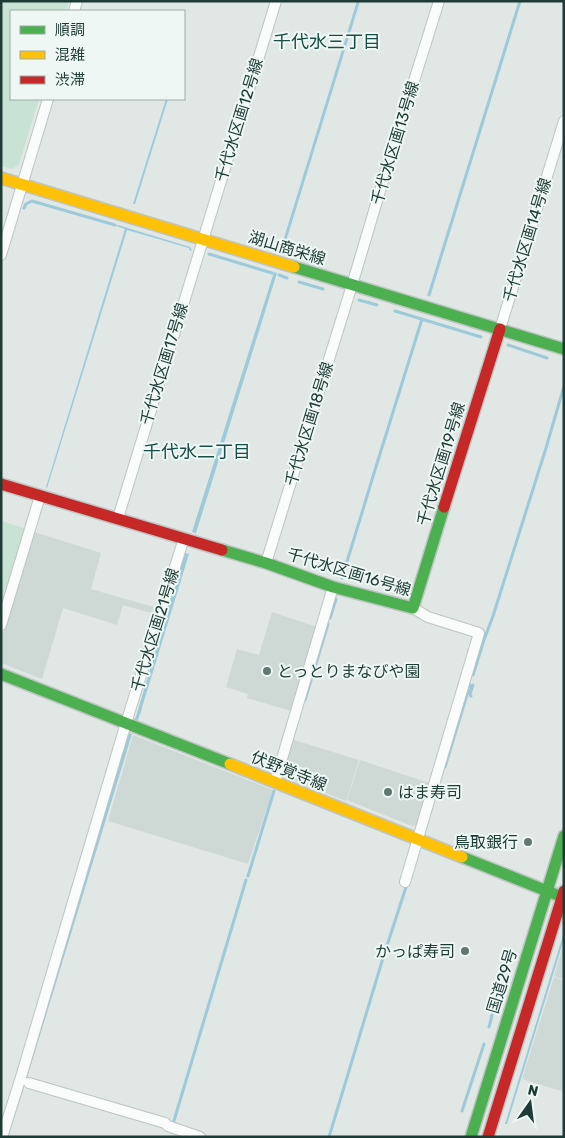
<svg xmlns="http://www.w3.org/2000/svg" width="565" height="1138" font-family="Rubik,'Noto Sans JP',sans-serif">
<rect width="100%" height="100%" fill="#e0e7e5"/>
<path fill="#ced9d5" d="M34,532L101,553L91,589L157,608L155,614L123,605L117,625L63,608L42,679L1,663V639Z
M272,612L317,627L291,711L247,698L248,694L226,687L237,649L259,655Z
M133,735L273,790L248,864L108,821Z
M291,739L359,760L346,801L284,777L282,769Z
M360,760L429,783L416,825L412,826L347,800Z
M564,942V980L554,976Z
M554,977L564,981V1092L522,1079Z"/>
<path fill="#c8e2d3" d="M1,1H69L66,11H11V99H39L19,164L12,169L1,166Z
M1,521L27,529L5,599L1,598Z"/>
<path fill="#9dcad9" d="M357,1H360L283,251H280Z
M166,99H168L135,204H133Z
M118,225L190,247L192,250L190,251L189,248L127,230L47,488L46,487L125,229L116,226Z
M274,272L277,273L196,533L192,532Z
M185,553L189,554L140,714L137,713Z
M129,733L132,734L26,1081L8,1137H5Z
M564,932V939L507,1124H505Z"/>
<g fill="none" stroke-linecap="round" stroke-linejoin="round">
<path stroke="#9dcad9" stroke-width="3" d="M24,208L26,204L32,201L115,225
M209,254L272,273
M279,275L287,278
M299,282L323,289
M429,295L520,1
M359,300L377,305
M395,311L481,337
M508,345L547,358
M342,578L375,470L422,319
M330,618L336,599
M473,675L484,640L493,616L546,448L564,386
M471,696L470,694L473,685
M305,700L328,624
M135,723L140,710
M445,767L470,685
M248,876L274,791
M489,1027L497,996
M462,1111L484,1044
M173,1124L246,880
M329,1137L383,958L407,884"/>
<defs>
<path id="street" d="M74,11L77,1
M1,255L48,99
M500,329L564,121
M118,518L276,1
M266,563L352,285L388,164L439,1
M1,625L40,496
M275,782L333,587
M405,882L479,633L428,617L413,608
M29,1083L165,1123L168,1126L200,1137
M2,1137L21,1077L126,723L184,538"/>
<path id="fast" d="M294,267L564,349
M222,550L266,563L333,587L413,608L444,507
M1,674L230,764
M462,857L557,895
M471,1137L564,836"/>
<path id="slow" d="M1,178L294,267
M230,764L462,857"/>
<path id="jam" d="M1,484L222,550
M444,507L500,329
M488,1137L564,891"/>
</defs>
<use href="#street" stroke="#bdc4c2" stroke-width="12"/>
<use href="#fast" stroke="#bdc5c3" stroke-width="14"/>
<use href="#slow" stroke="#bdc5c3" stroke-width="14"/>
<use href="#jam" stroke="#bdc5c3" stroke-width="14"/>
<use href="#street" stroke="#fafbfb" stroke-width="10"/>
<use href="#fast" stroke="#4caf50" stroke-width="11"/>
<use href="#slow" stroke="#ffc107" stroke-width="11"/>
<use href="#jam" stroke="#c62828" stroke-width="11"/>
</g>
<g fill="#627773" stroke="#eef7f3" stroke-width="2">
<circle cx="267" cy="671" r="5"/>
<circle cx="388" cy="792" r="5"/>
<circle cx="528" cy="842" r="5"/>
<circle cx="465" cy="951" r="5"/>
</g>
<g text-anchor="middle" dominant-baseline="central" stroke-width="4" stroke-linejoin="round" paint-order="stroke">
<g font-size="16" fill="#1e3b36" stroke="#eef7f3">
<text transform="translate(239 120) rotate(-73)">千代水区画12号線</text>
<text transform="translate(395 143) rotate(-73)">千代水区画13号線</text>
<text transform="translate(527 240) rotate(-73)">千代水区画14号線</text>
<text transform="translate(287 248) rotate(17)">湖山商栄線</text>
<text transform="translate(164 364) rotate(-73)">千代水区画17号線</text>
<text transform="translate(309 424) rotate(-73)">千代水区画18号線</text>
<text transform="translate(441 464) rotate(-73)">千代水区画19号線</text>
<text transform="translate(349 572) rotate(17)">千代水区画16号線</text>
<text transform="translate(155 630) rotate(-73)">千代水区画21号線</text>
<text transform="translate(289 771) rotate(22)">伏野覚寺線</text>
<text transform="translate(502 981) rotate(-73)">国道29号</text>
</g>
<g font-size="16" fill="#1e3b36" stroke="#eef7f3" text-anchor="start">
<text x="277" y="671">とっとりまなびや園</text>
<text x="398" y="792">はま寿司</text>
<text x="518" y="842" text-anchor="end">鳥取銀行</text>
<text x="455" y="951" text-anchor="end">かっぱ寿司</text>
</g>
<g font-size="18" fill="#194e47" stroke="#eef7f3">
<text x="327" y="42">千代水三丁目</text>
<text x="197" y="452">千代水二丁目</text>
</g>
</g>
<rect width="565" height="1138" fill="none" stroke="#1e3b36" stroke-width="5"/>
<rect x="10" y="10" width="175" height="90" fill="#eef7f3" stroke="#9baca7"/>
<rect x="20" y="26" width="25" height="8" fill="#4caf50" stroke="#9baca7"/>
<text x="55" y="35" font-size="15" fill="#1e3b36">順調</text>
<rect x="20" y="51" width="25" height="8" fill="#ffc107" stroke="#9baca7"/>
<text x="55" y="60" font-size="15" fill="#1e3b36">混雑</text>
<rect x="20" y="76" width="25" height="8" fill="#c62828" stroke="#9baca7"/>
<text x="55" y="85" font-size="15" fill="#1e3b36">渋滞</text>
<g transform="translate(530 1103) rotate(14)" stroke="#eef7f3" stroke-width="4" paint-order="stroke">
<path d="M0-4L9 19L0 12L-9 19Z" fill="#1e3b36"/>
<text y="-8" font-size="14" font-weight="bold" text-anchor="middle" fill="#1e3b36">N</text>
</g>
</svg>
